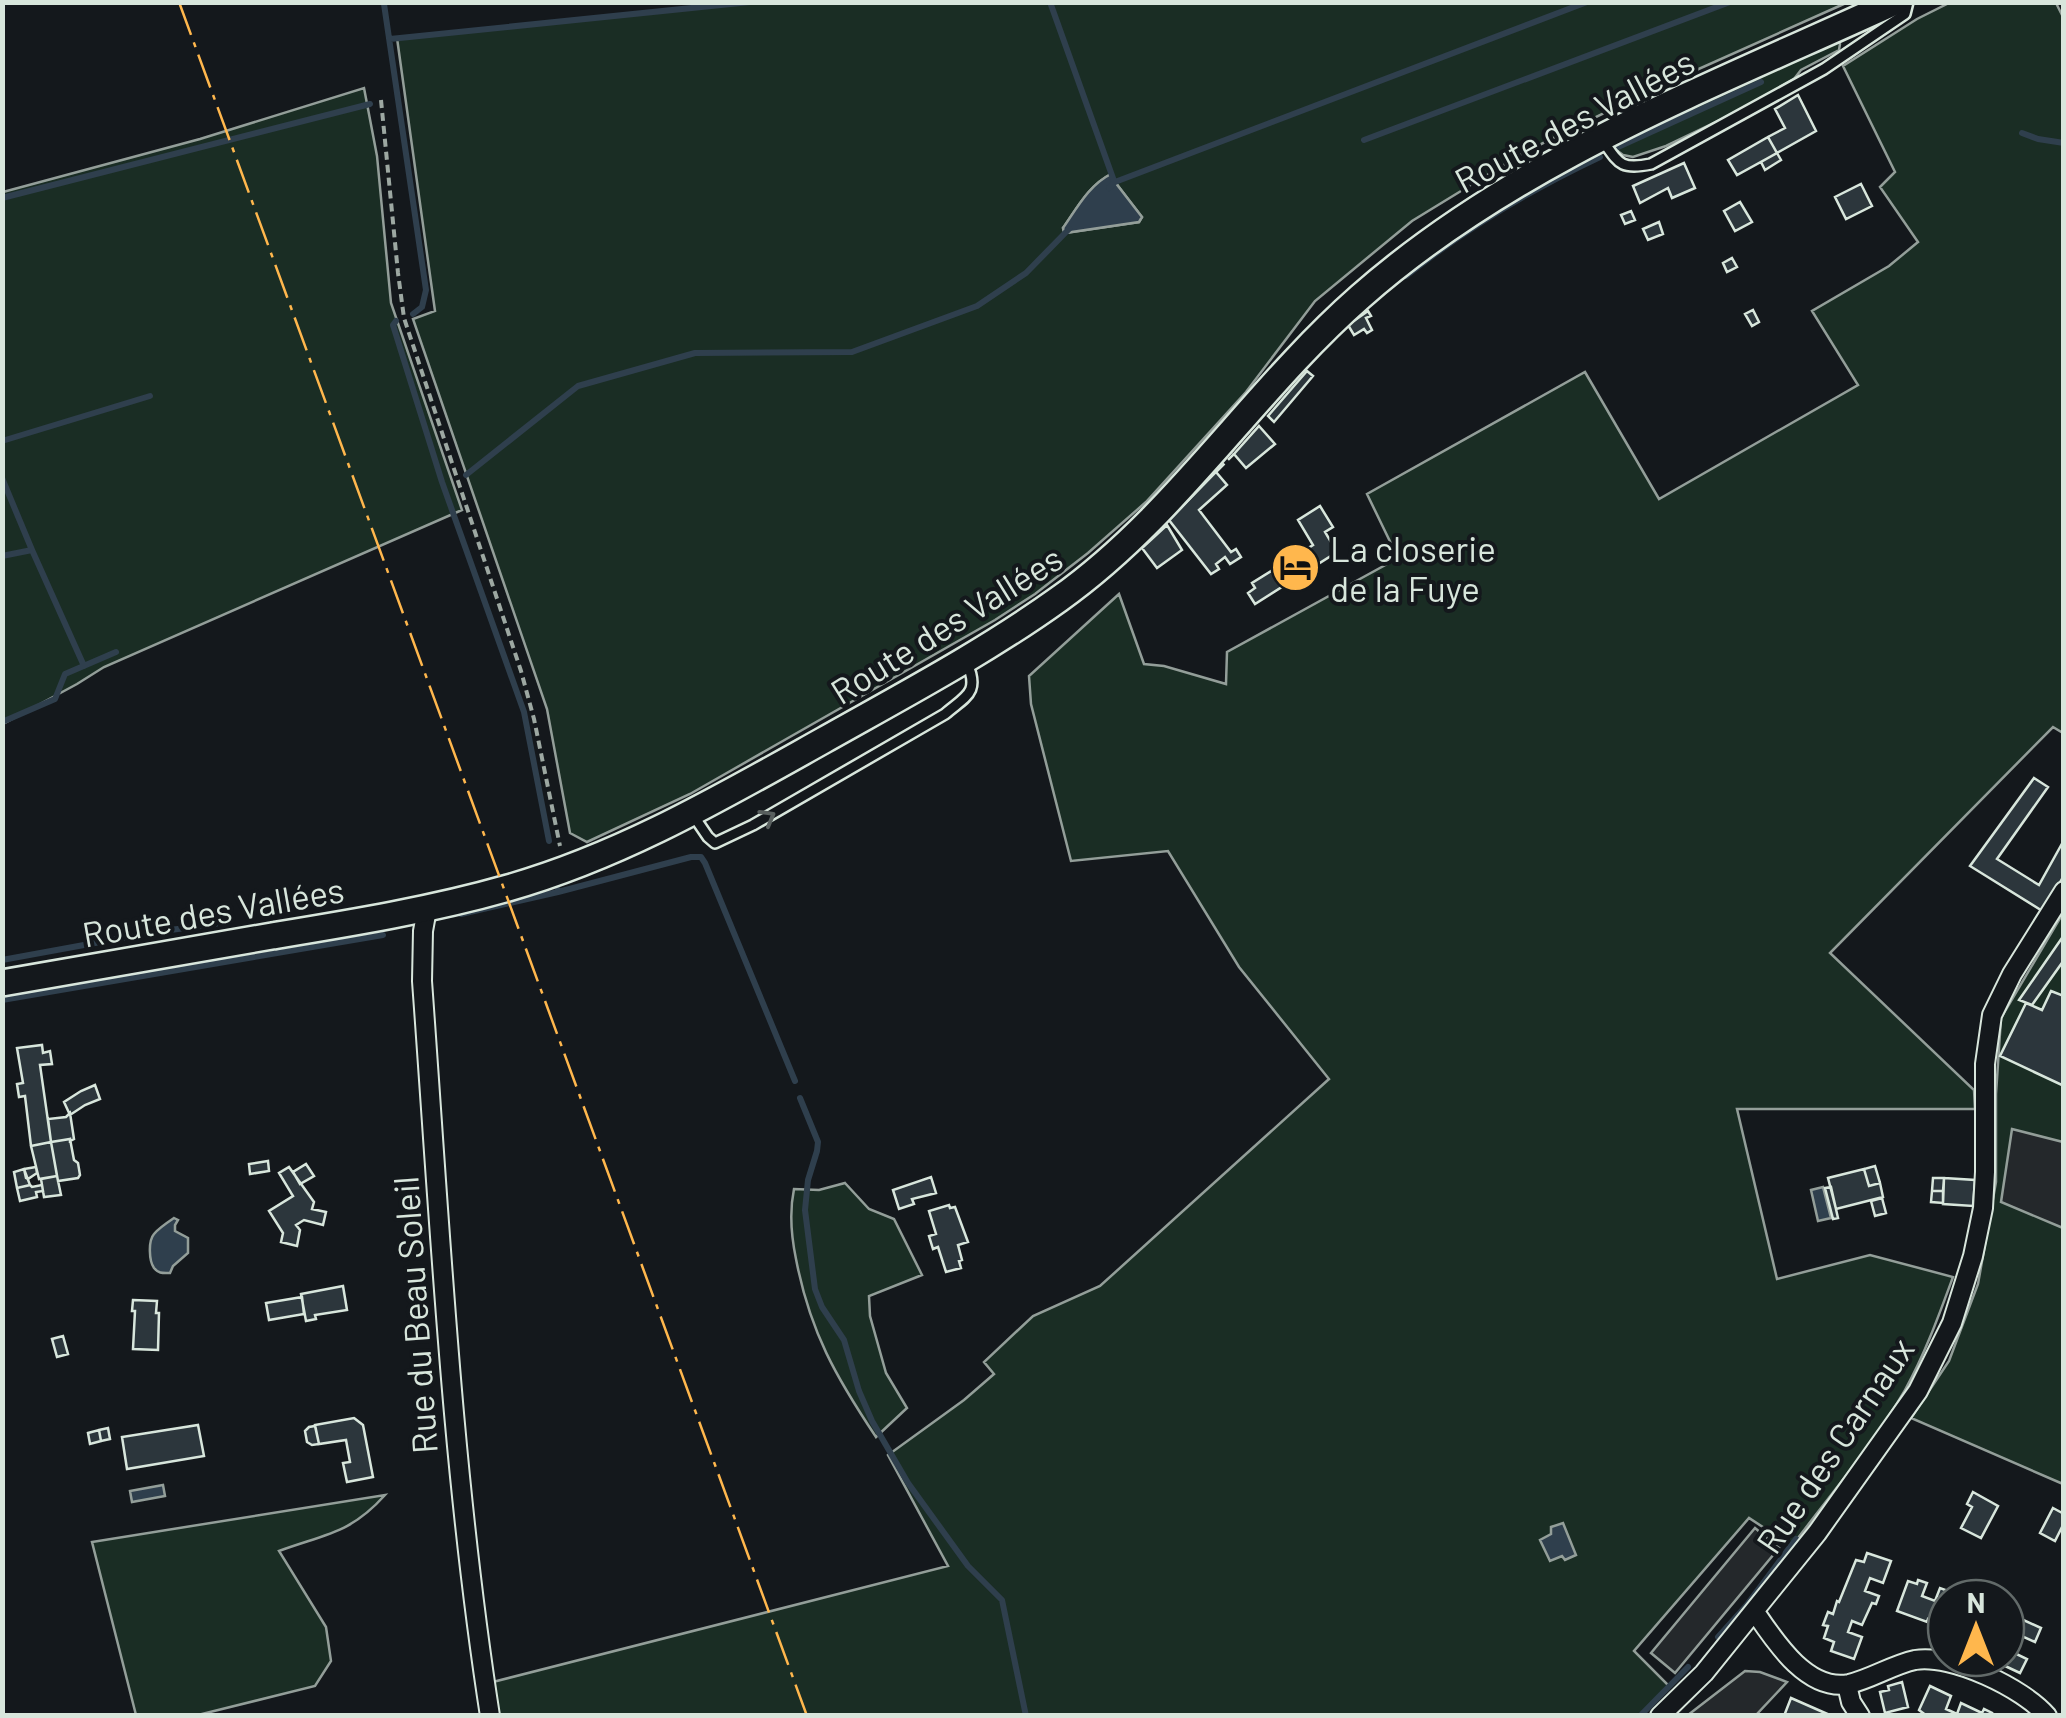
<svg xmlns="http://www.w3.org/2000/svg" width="2066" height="1718" font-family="Barlow,sans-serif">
<rect width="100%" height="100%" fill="#14181c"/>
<path fill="#1a2d24" stroke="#939e99" stroke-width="2.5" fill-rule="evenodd" d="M750,2L1846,3L1645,93L1523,153L1412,221L1315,301L1246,392L1146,502L1088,553L1035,594L995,620L690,794L587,842L570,833L547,709L413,319L435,311L397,38ZM1111,174L1115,182L1142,217L1139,222L1064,233L1063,228C1077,208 1089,185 1111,174Z
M1949,3H2056L2064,19L2063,733L2053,727L1830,953L1974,1090L1975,1109H1737L1777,1279L1870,1255L1953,1277C1939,1315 1925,1354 1905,1390C1873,1445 1830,1495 1792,1546L1749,1518L1634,1651L1669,1686L1639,1716H490L485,1684L948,1566L888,1455L964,1400L994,1374L984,1362L1033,1316L1100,1286L1329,1079L1239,967L1168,851L1071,861L1031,704L1029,676L1119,594L1144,664L1164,666L1226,684L1227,652L1398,558L1367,494L1585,372L1659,499L1858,385L1812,311L1889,266L1918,242L1880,187L1895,172L1843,66L1917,19Z
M1837,40L1840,44L1839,50L1801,70L1794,79L1737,112L1666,146L1633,157L1623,155L1615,149L1616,141Z
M364,88L377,156L391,303L462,510L104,667L77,684L3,724V192L200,139Z
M2063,913V1484L1911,1418L1949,1361L1978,1284L1996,1182V1094L2001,1018Z
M845,1183L869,1209L894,1219L922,1275L869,1296L870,1316L886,1373L907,1408L876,1437C836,1377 810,1332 796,1259C791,1235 789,1213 794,1189L819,1190Z
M385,1495C350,1534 325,1534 279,1551L326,1627L331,1661L315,1686L198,1715H136L92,1542Z"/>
<path fill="#24282b" stroke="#939e99" stroke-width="2.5" d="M2012,1129L2063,1142V1228L2001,1202Z
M1755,1528L1779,1548L1675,1673L1651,1653Z
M1745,1671L1760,1672L1787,1682L1756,1715H1688Z"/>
<path fill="#2f3f4d" stroke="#939e99" stroke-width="2.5" d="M1111,174L1115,182L1142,217L1139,222L1065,233L1063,228C1077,208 1089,185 1111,174Z
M1823,1187L1831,1218L1818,1221L1811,1190Z
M174,1218L178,1220L175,1225V1231L188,1238V1253L173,1266L170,1273C163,1273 159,1274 154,1268C149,1261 148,1241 154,1234C158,1229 168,1222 174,1218Z
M163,1485L165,1496L132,1502L130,1491Z
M1563,1523L1576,1555L1565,1560L1562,1556L1550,1561L1540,1540L1551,1534V1527Z"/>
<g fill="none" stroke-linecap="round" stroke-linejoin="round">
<path stroke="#2f3f4d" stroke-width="6" d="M1050,2L1114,181
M384,4L426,290L422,307L413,314
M390,39L750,2
M2022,133L2038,139L2064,143
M1364,140L1730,2
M1618,147L1761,82
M1109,188L1115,182L1587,2
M2,198L370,104
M1406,276C1465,229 1532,189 1600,157
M396,321L393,325L442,482L524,712L549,841
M2,441L150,396
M466,475L578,386L695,353L852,352L977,306L1026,273L1069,229
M2,478L32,550L2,556
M32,550L84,666
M2,722L55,699L65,674L116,652
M558,890V892L691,857H701L705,863L795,1081
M461,914L558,892
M2,960L155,932L216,924
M2,1000L383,935
M800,1098L818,1142L817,1151L808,1180L805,1210L815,1289L822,1307L844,1340L859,1391L872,1421L908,1483L968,1566L1002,1600L1026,1716
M1718,1637L1746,1606L1796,1539
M1640,1716L1688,1667"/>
</g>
<path fill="#2c363c" stroke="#d8e6dc" stroke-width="2.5" d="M1798,95L1816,131L1777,153L1768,137L1785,128L1775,109Z
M1768,137L1777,153L1737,175L1728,160Z
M1777,153L1781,160L1765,170L1761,162Z
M1684,163L1695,188L1672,198L1668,188L1640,203L1633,186Z
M1861,184L1872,206L1846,219L1835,197Z
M1740,202L1752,222L1735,231L1724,211Z
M1631,211L1635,220L1625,224L1621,215Z
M1659,222L1663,234L1648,240L1643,229Z
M1732,258L1737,267L1727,272L1723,263Z
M1753,310L1759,322L1752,326L1745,314Z
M1368,311L1371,316L1366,318L1372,330L1367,333L1364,329L1354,335L1348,325Z
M1307,371L1313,376L1274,422L1268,416Z
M1259,426L1275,444L1246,468L1234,454Z
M1216,472L1227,485L1199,510L1231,552L1236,549L1241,557L1230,564L1225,557L1216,564L1219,569L1211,574L1169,520Z
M1320,506L1333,527L1325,532L1337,552L1255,604L1248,593L1255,588L1252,583L1313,545L1298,520Z
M1167,525L1182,550L1157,568L1142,548Z
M2034,778L2048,787L1997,859L2039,885L2064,840V875L2044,912L1970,866Z
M2064,935V960L2032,1005L2019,1000Z
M2051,991L2064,996V1086L2000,1056L2026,1003L2042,1010Z
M42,1045L43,1053L50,1051L52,1064L40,1065L51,1142L31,1146L25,1096L19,1097L17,1084L23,1083L17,1048Z
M95,1085L100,1099L85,1105L70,1115L64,1102L81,1091Z
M70,1113L74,1139L70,1141V1139L51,1142L48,1119L66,1117Z
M70,1139L74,1160L78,1163L80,1175L78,1178L58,1181L51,1142Z
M51,1142L57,1176L39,1179L31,1146Z
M268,1161L269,1171L250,1174L249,1164Z
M306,1164L314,1176L300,1184L293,1172Z
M1875,1166L1880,1183L1869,1186L1864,1169Z
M36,1167L37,1173L28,1179L26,1178L24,1169Z
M289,1167L314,1202L312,1209L326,1212L323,1225L304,1220L296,1225L300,1230L297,1246L281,1242L283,1233L269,1211L293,1196L279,1173Z
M24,1169L30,1185L17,1188L14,1172Z
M1864,1169L1869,1186L1880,1183L1883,1197L1836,1209L1828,1178Z
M57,1176L61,1195L44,1197L41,1179Z
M931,1177L936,1193L912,1199L914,1204L899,1209L893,1190Z
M1933,1178H1944L1943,1191H1932Z
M1944,1178L1975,1180L1973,1206L1943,1204Z
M30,1185L32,1187L42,1185L43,1191L36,1192L37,1197L20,1201L17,1188Z
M1831,1187L1838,1218L1833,1219L1825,1188Z
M1932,1191H1943V1203L1931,1202Z
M1882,1198L1886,1213L1875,1216L1871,1201Z
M949,1205L950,1208L955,1207L968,1242L958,1245L962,1260L959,1261L961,1268L946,1272L938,1247L933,1249L929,1236L936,1234L929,1211Z
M343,1286L347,1310L315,1315L316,1319L306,1321L301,1294Z
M302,1297L304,1314L269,1320L266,1303Z
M133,1300L157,1301L156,1313H159L158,1350L133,1349L135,1311H132Z
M63,1336L68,1354L57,1357L52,1339Z
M354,1418L363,1425L373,1477L347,1482L343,1463L350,1462L346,1440L319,1444L315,1425Z
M198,1425L204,1456L127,1469L122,1437Z
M315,1426L319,1444L312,1445L307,1442L305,1431L309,1427Z
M108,1428L110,1439L101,1441L99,1430Z
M99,1430L101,1441L90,1444L88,1433Z
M1973,1492L1998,1506L1981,1538L1961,1528L1972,1507L1967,1504Z
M2053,1508L2064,1514V1523L2055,1541L2040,1533Z
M1867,1553L1891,1561L1883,1583L1870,1578L1865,1591L1879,1596L1876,1604L1872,1603L1862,1625L1852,1621L1848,1632L1862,1637L1854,1659L1831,1651L1834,1642L1824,1638L1828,1626L1823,1625L1828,1612L1833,1614L1837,1601L1839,1602L1856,1560L1864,1562Z
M1918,1580L1927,1583L1922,1596L1935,1601L1940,1588L1962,1596L1961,1598H1946V1617L1943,1616L1940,1624L1928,1619L1927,1622L1897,1611L1908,1581L1917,1584Z
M2006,1612L2041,1628L2035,1642L2006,1629Z
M2006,1649L2027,1659L2020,1673L1988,1658H2006Z
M1902,1682L1908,1707L1885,1713L1880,1692L1889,1690L1888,1686Z
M1930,1686L1951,1696L1946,1709L1957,1714L1961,1703L1982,1713L1984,1709L1992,1713L1991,1716H1927L1919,1710Z
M1791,1698L1832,1716H1784Z"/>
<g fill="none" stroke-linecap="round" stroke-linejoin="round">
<defs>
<path id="service" d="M1603,141C1619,164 1621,170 1651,164L1824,69L1905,14L1908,2
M693,815L708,837L715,843L753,825L945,714C966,696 980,693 967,663"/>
<path id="minor" d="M427,909L423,931L422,981C440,1226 452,1472 490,1716
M1755,1612C1774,1640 1807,1692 1849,1684C1871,1679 1892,1665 1915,1660C1952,1654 2023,1688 2047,1716
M1847,1685L1851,1702L1860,1716
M1660,1716L1704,1673L1817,1533L1918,1391L1952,1323L1973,1256L1983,1208L1985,1172V1064L1992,1015L2012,974L2064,891"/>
<path id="secondary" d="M2,983C92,967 182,952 272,936C351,923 431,910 508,888C621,856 722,797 824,740C904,695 985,652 1059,599C1176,516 1253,391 1360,297C1514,161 1710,87 1895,2"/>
</defs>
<use href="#service" stroke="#d8e6dc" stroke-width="14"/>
<use href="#minor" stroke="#d8e6dc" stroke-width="22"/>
<use href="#secondary" stroke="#d8e6dc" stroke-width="30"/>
<path stroke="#9da8a2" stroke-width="4" stroke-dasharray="8 5" stroke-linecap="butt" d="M381,100L398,273L404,318L521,671L534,719L560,846"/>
<use href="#service" stroke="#14181c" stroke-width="9"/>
<use href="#minor" stroke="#14181c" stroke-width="18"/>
<use href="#secondary" stroke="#14181c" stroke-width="25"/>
<path stroke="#d8e6dc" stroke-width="2.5" stroke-dasharray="12 5" stroke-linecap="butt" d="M1216,472L1234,454"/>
<path stroke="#ffb74d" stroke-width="2.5" stroke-dasharray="35 8 5 8" stroke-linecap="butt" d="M179,2L807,1716"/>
</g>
<defs><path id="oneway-chevron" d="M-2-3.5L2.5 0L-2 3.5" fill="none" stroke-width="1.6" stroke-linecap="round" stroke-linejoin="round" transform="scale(2.5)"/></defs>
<use stroke="#59605f" href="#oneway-chevron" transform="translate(768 817) rotate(-30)"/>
<defs>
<symbol id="hotel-disc" viewBox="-11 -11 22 22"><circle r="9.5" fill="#ffb74d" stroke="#14181c"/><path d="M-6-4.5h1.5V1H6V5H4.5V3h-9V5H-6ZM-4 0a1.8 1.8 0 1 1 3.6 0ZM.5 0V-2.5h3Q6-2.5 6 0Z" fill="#111"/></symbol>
</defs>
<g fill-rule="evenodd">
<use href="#hotel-disc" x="1268" y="540" width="55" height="55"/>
</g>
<g text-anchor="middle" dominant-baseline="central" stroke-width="8" stroke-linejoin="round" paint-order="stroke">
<g font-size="35" fill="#d8e6dc" stroke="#14181c">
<text transform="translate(1574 120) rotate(-28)">Route des Vallées</text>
<text transform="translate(946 624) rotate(-32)">Route des Vallées</text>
<text transform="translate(213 911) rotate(-10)">Route des Vallées</text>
<text transform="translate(414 1315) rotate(-94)">Rue du Beau Soleil</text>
<text transform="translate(1834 1445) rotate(-56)">Rue des Carnaux</text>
</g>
<g font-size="35" fill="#d8e6dc" stroke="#14181c" text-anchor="start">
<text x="1330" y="548">La closerie<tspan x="1330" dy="40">de la Fuye</tspan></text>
</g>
</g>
<rect width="2066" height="1718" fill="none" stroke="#d8e6dc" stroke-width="10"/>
<g transform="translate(1976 1628)"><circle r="48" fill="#14181c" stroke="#626a69" stroke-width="2.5"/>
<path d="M0-8L18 38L0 25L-18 38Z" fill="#ffb74d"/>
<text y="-15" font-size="28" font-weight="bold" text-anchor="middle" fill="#d8e6dc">N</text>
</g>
</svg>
